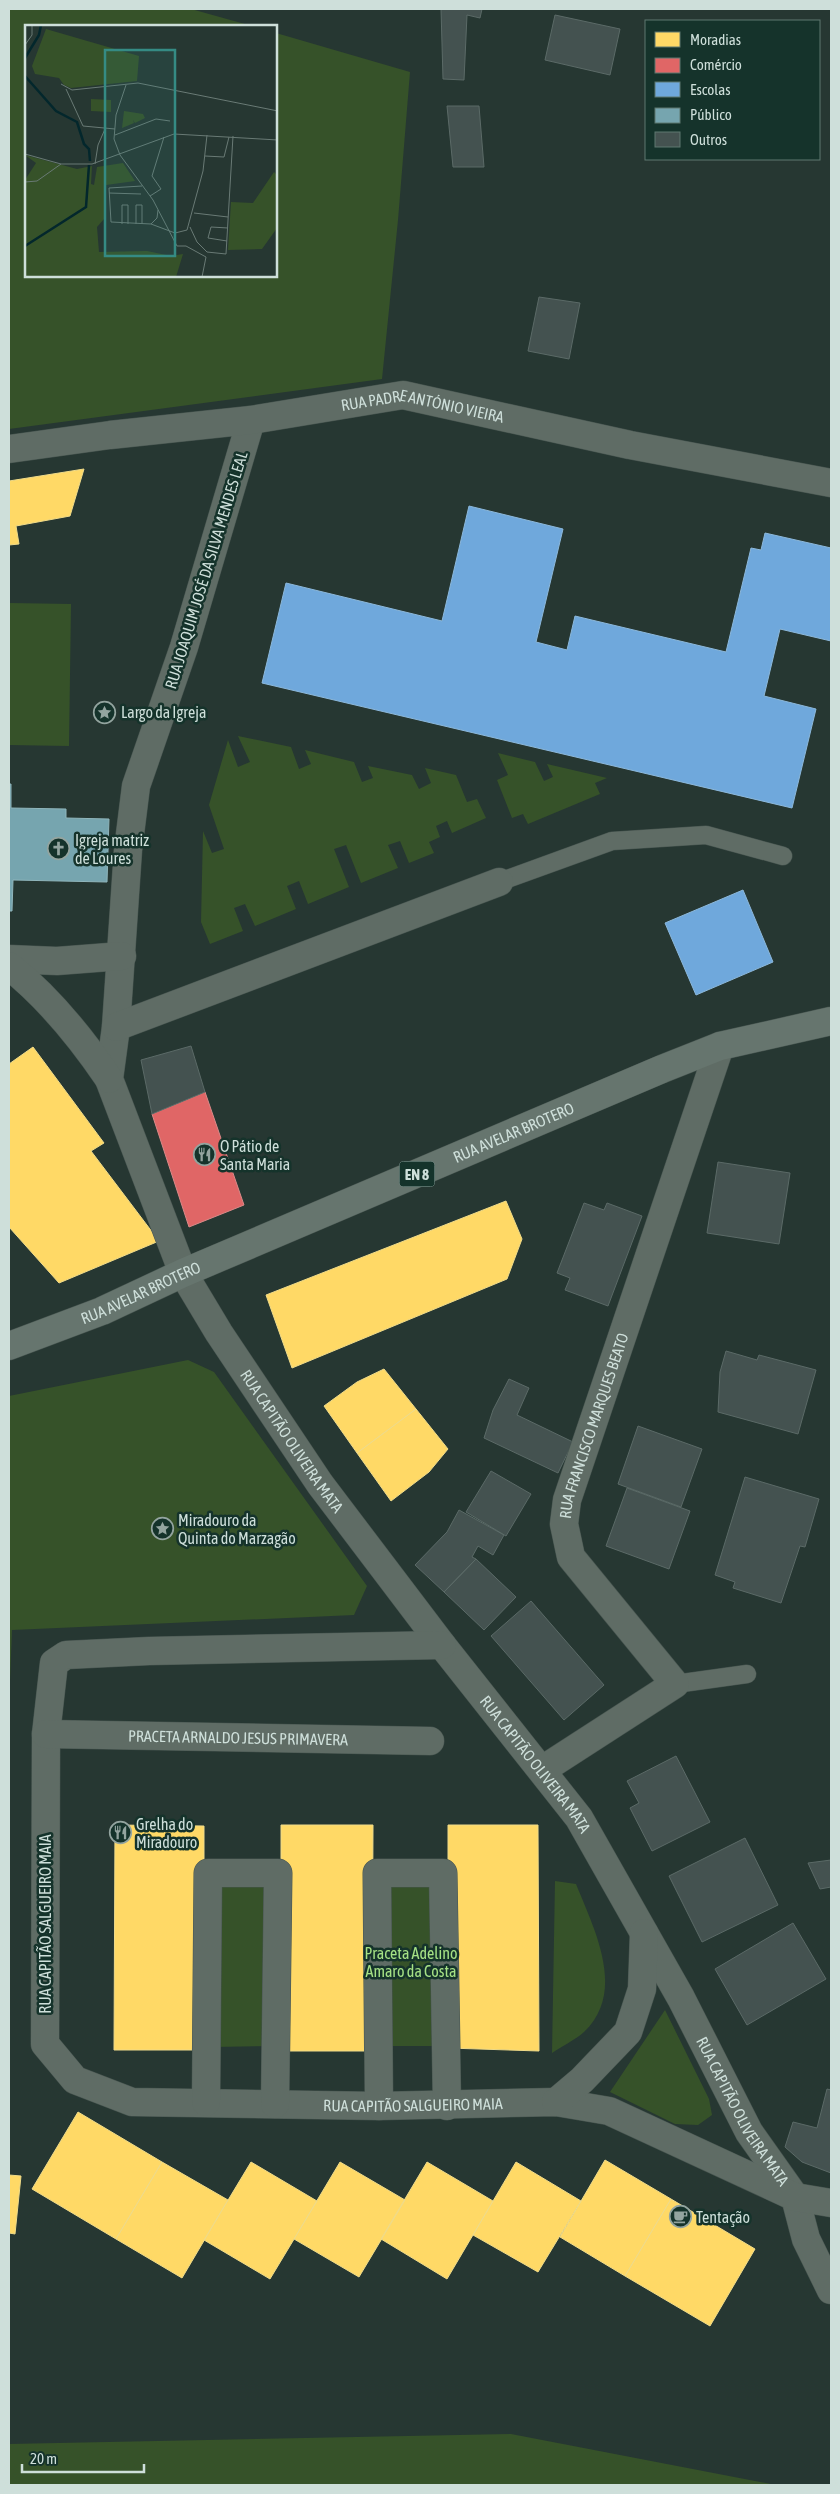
<svg xmlns="http://www.w3.org/2000/svg" width="840" height="2494" font-family="'Asap Condensed',sans-serif">
<rect width="100%" height="100%" fill="#263732"/>
<path fill="#365229" d="M9,9H191L252,26H26V276H276V33L410,72L398,220L382,379L9,429Z
M9,603L71,604L69,746L9,745Z
M238,736L291,747L299,769L311,764L305,750L354,762L362,782L373,778L368,766L412,775L419,789L431,783L425,768L456,775L467,802L477,799L486,818L452,833L447,821L436,826L440,837L429,842L434,853L409,863L400,841L388,845L398,868L361,883L346,845L334,849L349,887L308,904L299,881L287,886L296,909L255,926L245,904L234,908L243,931L210,944L201,922L203,831L212,853L224,849L209,805L228,740L238,767L250,762Z
M498,753L535,762L544,781L553,777L547,764L607,778L595,783L600,794L528,824L523,814L512,818L497,780L508,775Z
M188,1360L214,1372L367,1586L354,1615L12,1630L9,1706V1396Z
M210,1877H271L273,2046L212,2047Z
M382,1878H440V2046H381Z
M555,1881L576,1884C594,1929 627,1991 584,2032C575,2040 562,2046 552,2053Z
M665,2010L709,2099L712,2115L698,2125L675,2124L610,2092Z
M511,2434L776,2485H9V2444Z"/>
<path fill="#ffd966" stroke="#f0db89" d="M84,469L70,516L16,526L19,544L9,545V481Z
M33,1047L104,1143L91,1151L159,1241L59,1283L9,1227V1064Z
M506,1201L522,1239L507,1279L292,1368L266,1295Z
M384,1369L416,1409L357,1453L324,1406L357,1382Z
M416,1409L448,1449L429,1472L391,1501L357,1453Z
M115,1825L204,1826V2050H114Z
M281,1825H373L372,2051H281Z
M448,1825H538L539,2051L448,2048Z
M78,2112L162,2162L116,2239L32,2189Z
M605,2160L671,2199L625,2276L560,2237Z
M162,2162L228,2200L182,2278L116,2239Z
M251,2162L317,2201L270,2279L204,2240Z
M340,2162L405,2200L359,2277L294,2239Z
M427,2162L493,2201L447,2279L381,2239Z
M516,2162L581,2201L538,2272L473,2235Z
M9,2175L21,2176L15,2234L9,2233Z
M671,2199L755,2249L710,2326L625,2276Z"/>
<path fill="#e06666" stroke="#db8a89" d="M205,1092L244,1205L189,1227L152,1114Z"/>
<path fill="#6fa8dc" stroke="#8cb8db" d="M469,506L563,529L536,642L567,650L575,616L726,652L751,548L761,550L765,533L831,548V641L780,629L764,696L816,709L792,808L262,683L286,583L442,621Z
M743,890L773,962L696,995L665,923Z"/>
<path fill="#76a5af" stroke="#90b6bc" d="M9,784H11V808L66,809V818L109,819L107,882L13,880L12,911H9Z"/>
<path fill="#445250" stroke="#5b6a67" d="M441,9H482L480,18L467,15L464,80L443,79Z
M555,15L620,29L610,75L545,60Z
M447,106H479L484,167H453Z
M539,297L580,303L569,359L528,351Z
M191,1046L205,1092L152,1114L141,1060Z
M718,1162L790,1173L779,1244L707,1233Z
M584,1203L604,1210L607,1203L642,1216L608,1306L565,1290L570,1278L557,1273Z
M726,1351L757,1360L759,1355L816,1370L798,1434L718,1412L720,1372Z
M509,1379L529,1388L517,1415L573,1442L558,1473L484,1438L493,1410Z
M638,1426L702,1449L681,1507L618,1484Z
M491,1471L531,1494L506,1536L466,1512Z
M745,1477L819,1499L805,1547L800,1546L781,1603L733,1588L735,1582L715,1575Z
M627,1488L690,1511L669,1569L606,1546Z
M459,1510L504,1535L493,1555L478,1546L472,1557L476,1559L444,1592L415,1565L447,1532Z
M476,1559L516,1597L484,1630L444,1592Z
M531,1601L604,1685L564,1720L491,1636Z
M676,1756L710,1822L652,1851L630,1808L639,1803L627,1781Z
M745,1838L778,1905L702,1942L669,1876Z
M831,1860V1887L820,1889L808,1863Z
M793,1923L826,1979L747,2025L715,1969Z
M827,2089L831,2090V2173L802,2162L785,2147L793,2122L817,2128Z"/>
<g fill="none" stroke-linecap="round" stroke-linejoin="round">
<defs>
<path id="lane" d="M499,882L612,841L706,835L783,856
M675,1684L747,1674"/>
<g id="street">
<path id="s1" d="M251,420L184,647L136,786L128,850L116,1027L109,1079L183,1273L219,1333L320,1484L442,1645L579,1818L681,1998L749,2132L795,2197L806,2239L831,2290"/>
<path id="s2" d="M9,449L110,435L251,420L403,395L630,445L831,483"/>
<path d="M9,959L57,961L122,956"/>
<path d="M9,966C49,998 80,1036 109,1079"/>
<path d="M116,1027L499,882"/>
<path id="s3" d="M442,1645L149,1651L66,1655L54,1663L46,1734L45,2044L75,2080L132,2102L379,2106L556,2102L609,2111L795,2197L831,2203"/>
<path id="s4" d="M46,1734L430,1741"/>
<path id="s5" d="M542,1770L675,1684L571,1557L564,1524L567,1500L720,1046"/>
<path d="M206,2102L208,1873H278L275,2104"/>
<path d="M556,2102L582,2080L628,2032L642,1989L644,1933"/>
<path d="M379,2106L377,1873H443L447,2106"/>
</g>
<g id="primary">
<path id="s6" d="M9,1346L102,1311L183,1273L662,1069L720,1046L831,1021"/>
</g>
</defs>
<use href="#lane" stroke="#46544f" stroke-width="19"/>
<use href="#street" stroke="#46544f" stroke-width="29"/>
<use href="#primary" stroke="#46544f" stroke-width="29"/>
<use href="#lane" stroke="#5f6c65" stroke-width="18"/>
<use href="#street" stroke="#5f6c65" stroke-width="28"/>
<use href="#primary" stroke="#66756e" stroke-width="28"/>
</g>
<defs>
<symbol id="sight-ring" viewBox="-11 -11 22 22"><circle r="9.5" fill="#15332b" stroke="#93a49f" stroke-width="1.5"/><path d="M0-6L1.8-2.2L6-1.7L2.9 1.2L3.7 5.4L0 3.3L-3.7 5.4L-2.9 1.2L-6-1.7L-1.8-2.2Z" fill="#93a49f"/></symbol>
<symbol id="church-ring" viewBox="-11 -11 22 22"><circle r="9.5" fill="#15332b" stroke="#93a49f" stroke-width="1.5"/><path d="M-1.2-6h2.4v3.5h3.3v2.4h-3.3V6h-2.4V-.1h-3.3v-2.4h3.3Z" fill="#93a49f"/></symbol>
<symbol id="restaurant-ring" viewBox="-11 -11 22 22"><circle r="9.5" fill="#15332b" stroke="#93a49f" stroke-width="1.5"/><path d="M-5-6h1v4h1v-4h1v4h1v-4h1v5L-1.5 .5V6h-2V.5L-5-1ZM5-6V6H3V1.5H1.5Q1.5-4 5-6Z" fill="#93a49f"/></symbol>
<symbol id="cafe-ring" viewBox="-11 -11 22 22"><circle r="9.5" fill="#15332b" stroke="#93a49f" stroke-width="1.5"/><path d="M-5.5-4.5H6V0H3Q3 3.5 0 3.5H-2.5Q-5.5 3.5-5.5 0ZM3-3.2v2h1.7v-2ZM-6 4.5H4V6H-6Z" fill="#93a49f"/></symbol>
</defs>
<g fill-rule="evenodd">
<use href="#sight-ring" x="92" y="700" width="25" height="25"/>
<use href="#church-ring" x="46" y="836" width="25" height="25"/>
<use href="#restaurant-ring" x="192" y="1142" width="25" height="25"/>
<use href="#sight-ring" x="150" y="1516" width="25" height="25"/>
<use href="#restaurant-ring" x="108" y="1820" width="25" height="25"/>
<use href="#cafe-ring" x="668" y="2204" width="25" height="25"/>
</g>
<g text-anchor="middle" dominant-baseline="central" stroke-width="5" stroke-linejoin="round" paint-order="stroke">
<rect fill="#15332b" stroke="#96aba6" stroke-width="1" x="399.5" y="1161.5" width="35" height="25" rx="4"/>
<g font-size="15" font-weight="bold" fill="#cedfda">
<text x="417" y="1174">EN 8</text>
</g>
<g font-size="16" fill="#cedfda" stroke="#15332b">
<text stroke="none"><textPath href="#s2" startOffset="418">RUA PADRE ANTÓNIO VIEIRA</textPath></text>
<text transform="translate(206 570) rotate(-73)">RUA JOAQUIM JOSÉ DA SILVA MENDES LEAL</text>
<text stroke="none"><textPath href="#s6" startOffset="548">RUA AVELAR BROTERO</textPath></text>
<text stroke="none"><textPath href="#s6" startOffset="142">RUA AVELAR BROTERO</textPath></text>
<text stroke="none"><textPath href="#s5" startOffset="459">RUA FRANCISCO MARQUES BEATO</textPath></text>
<text stroke="none"><textPath href="#s1" startOffset="1086">RUA CAPITÃO OLIVEIRA MATA</textPath></text>
<text stroke="none"><textPath href="#s4" startOffset="192">PRACETA ARNALDO JESUS PRIMAVERA</textPath></text>
<text stroke="none"><textPath href="#s1" startOffset="1491">RUA CAPITÃO OLIVEIRA MATA</textPath></text>
<text transform="translate(45 1924) rotate(-90)">RUA CAPITÃO SALGUEIRO MAIA</text>
<text stroke="none"><textPath href="#s3" startOffset="1161">RUA CAPITÃO SALGUEIRO MAIA</textPath></text>
<text stroke="none"><textPath href="#s1" startOffset="1896">RUA CAPITÃO OLIVEIRA MATA</textPath></text>
</g>
<g font-size="16" fill="#cedfda" stroke="#15332b" text-anchor="start">
<text x="121" y="712">Largo da Igreja</text>
<text x="75" y="840">Igreja matriz<tspan x="75" dy="18">de Loures</tspan></text>
<text x="220" y="1146">O Pátio de<tspan x="220" dy="18">Santa Maria</tspan></text>
<text x="178" y="1520">Miradouro da<tspan x="178" dy="18">Quinta do Marzagão</tspan></text>
<text x="136" y="1824">Grelha do<tspan x="136" dy="18">Miradouro</tspan></text>
<text x="696" y="2217">Tentação</text>
</g>
<g font-size="16" fill="#a5e185" stroke="#15332b">
<text x="411" y="1953">Praceta Adelino<tspan x="411" dy="18">Amaro da Costa</tspan></text>
</g>
</g>
<g transform="translate(25 25)">
<rect width="252" height="252" fill="#263732"/>
<path d="M21,4L114,31L112,56L46,63L39,60L34,53L10,49L7,41ZM66,74L86,75V87L66,86ZM99,86L118,89L120,93L110,98L108,95L109,98L97,103ZM0,130L52,144L67,141L66,159L69,160L72,142L98,138L110,156L81,160L79,194L72,202L74,227L122,226L146,231L158,229L151,252H0V155L11,138ZM249,147L252,150V203L237,224L203,225L206,177L228,178Z" fill="#365229"/>
<path fill="none" stroke="#03272c" stroke-width="2.5" d="M0,33L14,10L16,0M0,51L31,86L52,97L59,119L64,124L65,136M0,221L61,182L64,140"/>
<path fill="none" stroke="#697a75" stroke-width="1" d="M0,20L7,10V0M36,59L47,65L113,58L253,86M101,60L91,90L89,114L95,130L128,175L152,221H161L181,232M41,64L58,101L90,104M90,110L131,94L145,96M0,129L36,139H67L149,109L253,115M180,131L199,132L204,112M70,139L73,120L80,104M0,157L12,156L36,139M117,161L84,163L86,197L126,199L150,208L162,205L178,146L182,110M84,168L116,169M125,171L136,164L127,151L139,112M169,188L203,192M97,199V180H103V199M111,199V180H117V199M126,199L132,193L133,185M165,202L172,217L182,227L201,229L208,111M202,216L183,213L186,202L203,203M177,252L181,232"/>
<path fill="#358b84" fill-opacity="0.15" stroke="#358b84" stroke-width="2.5" d="M80,25H150V231H80Z"/>
<rect width="252" height="252" fill="none" stroke="#cedfda" stroke-width="2.5"/>
</g>
<rect width="840" height="2494" fill="none" stroke="#cedfda" stroke-width="20"/>
<rect x="645" y="20" width="175" height="140" fill="#15332b" stroke="#5f7871"/>
<rect x="655" y="32" width="25" height="15" fill="#ffd966" stroke="#5f7871"/>
<text x="690" y="45" font-size="15" fill="#cedfda">Moradias</text>
<rect x="655" y="58" width="25" height="15" fill="#e06666" stroke="#5f7871"/>
<text x="690" y="70" font-size="15" fill="#cedfda">Comércio</text>
<rect x="655" y="82" width="25" height="15" fill="#6fa8dc" stroke="#5f7871"/>
<text x="690" y="95" font-size="15" fill="#cedfda">Escolas</text>
<rect x="655" y="108" width="25" height="15" fill="#76a5af" stroke="#5f7871"/>
<text x="690" y="120" font-size="15" fill="#cedfda">Público</text>
<rect x="655" y="132" width="25" height="15" fill="#445250" stroke="#5f7871"/>
<text x="690" y="145" font-size="15" fill="#cedfda">Outros</text>
<path d="M22 2464v8h122v-8" fill="none" stroke="#cedfda" stroke-width="2.5"/>
<text x="30" y="2464" font-size="15" fill="#cedfda" stroke="#15332b" stroke-width="4" paint-order="stroke">20 m</text>
</svg>
